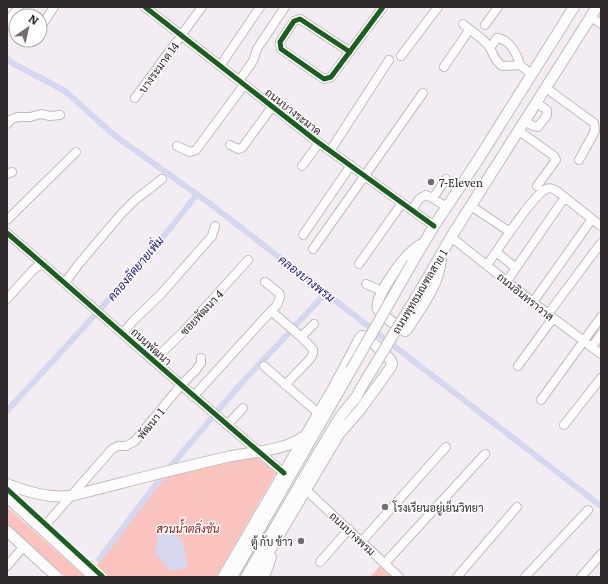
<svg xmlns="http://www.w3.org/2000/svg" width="608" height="584" font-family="Literata,Sarabun,serif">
<rect width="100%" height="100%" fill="#f4ecf3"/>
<path fill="#fac3be" d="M252,453L276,473L216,577H108L96,566L170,471Z
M7,507L85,577H66L7,524Z
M380,566L391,577H370Z"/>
<path fill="#d5d7f1" d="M166,529L181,539L185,550L187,568L170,571L155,553L157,538Z"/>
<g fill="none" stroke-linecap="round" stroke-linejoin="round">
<path stroke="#d5d7f1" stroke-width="6" d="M7,58L12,63L65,91L114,135L209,203L601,506
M296,325L326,293
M218,410L248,376L290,332
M7,411C71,340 139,271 197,194
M99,559L164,474L211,419"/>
<defs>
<path id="minor" d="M145,7L315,140L434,226
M591,17L601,24
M463,24C471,31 481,37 488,45C494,53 492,58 502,66L520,65L531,74
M485,25L498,7
M40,28L54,7
M16,31C4,20 11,18 19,7
M490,48L497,38C510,39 517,55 520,65
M350,52L300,19L294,21L280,42L281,49L324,79L331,77L383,7
M401,56L438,7
M220,66L260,7
M444,67L469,30
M239,81L253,61L257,49L285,7
M546,88L594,123L595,131L579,160
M135,98L202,7
M525,121L533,126L538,127L547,115V110L537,103
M7,124L12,119L18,117H30L41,114L50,116L60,115
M519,131L554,156L556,160L537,186
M230,145L238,149L242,148L272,107
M177,146L190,152L196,150L244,85
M330,151L389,60
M302,166L319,143
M7,174L12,172
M433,198L446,179
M471,206L510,232
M412,210L419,199L426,195L433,198L446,207
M7,220L76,152
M7,233C100,313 190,394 284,473
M303,235L351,165
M451,237L548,314L601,354
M313,249L423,93
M496,252L516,268
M359,264L402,203
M487,265C497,251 533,195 546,189C551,187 554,189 558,192L601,226
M507,281L565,197
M265,282L279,293L280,297L277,305L271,311
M65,283L78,265L122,213L135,200L162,179
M366,284L382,291
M7,299L33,270L42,263
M533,302L592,219
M548,314L601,243
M123,333L133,321L161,294L212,236L215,226
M301,337L314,324
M592,347L601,334
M153,361L183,332L248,260
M264,366L318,413
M518,366L553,318
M193,397L271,311C280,319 308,341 313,350C314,353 312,356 310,359L285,385
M541,400L601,317
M227,425L243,408
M564,425L601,378
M305,489L399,577
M42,529L112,449L118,446H126L135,441L181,385L196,370L201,363V358
M362,541L446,447
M320,562L349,529
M385,563L485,454
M7,566L24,546
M457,577L517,507
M525,577L588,510
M581,577L601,554"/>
<path id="major" d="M420,245C416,248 413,250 410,253C401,262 374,297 378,309C380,315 397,325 402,329L405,331L408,328C421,307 439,285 441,259
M412,263L434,226L476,163L574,7
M427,279L451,237L597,7
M7,484C28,492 47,498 70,496C122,483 174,469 227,457C250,452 284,451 303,437
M7,497L94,577
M7,531L57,577
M223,577L334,387L360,338L362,336L367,337L390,359L392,363L391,367L360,410L339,434L254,577
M232,577L351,370
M246,577L317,455L340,417L357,396L361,388
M264,577L271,557"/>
</defs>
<use href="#minor" stroke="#c0babf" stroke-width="10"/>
<use href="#major" stroke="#c0babf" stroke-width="12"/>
<path stroke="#dbd9db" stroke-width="1" stroke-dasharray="2 3" stroke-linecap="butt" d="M193,473L212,474L231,467L243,465L258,476L261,481L260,486L209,577
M190,474L203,510L210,522L230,539
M548,563L565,577
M131,577L116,561L113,555L122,542L173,478"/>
<use href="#minor" stroke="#fdfcfd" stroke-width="8"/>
<use href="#major" stroke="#fdfcfd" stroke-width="10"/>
<defs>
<path id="major-bridge" d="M351,370L412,263
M361,388L427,279"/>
</defs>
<use href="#major-bridge" stroke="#c0babf" stroke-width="12" stroke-linecap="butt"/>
<use href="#major-bridge" stroke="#fdfcfd" stroke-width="10"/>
<defs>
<path id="cycleway" d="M145,7L315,140L434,226
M350,52L300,19L294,21L280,42L281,49L324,79L331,77L383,7
M7,233C100,313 190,394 284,473
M7,489L103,577"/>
</defs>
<use href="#cycleway" stroke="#fff" stroke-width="8"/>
<use href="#cycleway" stroke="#1b5e20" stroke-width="5"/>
</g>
<g fill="#736c72" stroke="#fff" stroke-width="1.5">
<circle cx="431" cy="182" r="4"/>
<circle cx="385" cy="507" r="4"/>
<circle cx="301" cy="541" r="4"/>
</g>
<g text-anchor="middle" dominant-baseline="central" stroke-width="3" stroke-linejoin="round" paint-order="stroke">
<g font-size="11" fill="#2e272c" stroke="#fff">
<text transform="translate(158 67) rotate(-54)">บางระมาด 14</text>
<text transform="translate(294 111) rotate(38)">ถนนบางระมาด</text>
<text transform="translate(419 291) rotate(-59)">ถนนพุทธมณฑลสาย 1</text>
<text transform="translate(526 296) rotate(39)">ถนนอินทราวาส</text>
<text transform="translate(201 312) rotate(-47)">ซอยพัฒนา 4</text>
<text transform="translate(152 346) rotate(42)">ถนนพัฒนา</text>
<text transform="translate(150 423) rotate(-51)">พัฒนา 1</text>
<text transform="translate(353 533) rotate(43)">ถนนบางพรม</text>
</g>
<g font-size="11" fill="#2e272c" stroke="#fff" text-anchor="start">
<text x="439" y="182">7-Eleven</text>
<text x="393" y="507">โรงเรียนอยู่เย็นวิทยา</text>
<text x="293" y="541" text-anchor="end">ตู้ กับ ข้าว</text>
</g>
<g font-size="11" font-style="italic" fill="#86110d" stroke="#fff">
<text x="188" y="528">สวนน้ำตลิ่งชัน</text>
</g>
<g font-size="12" font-style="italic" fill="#221876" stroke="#fff">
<text transform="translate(135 268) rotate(-50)">คลองลัดยายเพิ่ม</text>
<text transform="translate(307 278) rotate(38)">คลองบางพรม</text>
</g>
</g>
<rect width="608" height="584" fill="none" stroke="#2e272c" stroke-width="16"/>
<g transform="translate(28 28) rotate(34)"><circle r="19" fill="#ffffff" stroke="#aba9ab"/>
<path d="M0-3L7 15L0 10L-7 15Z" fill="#736c72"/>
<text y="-6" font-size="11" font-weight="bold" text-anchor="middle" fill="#2e272c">N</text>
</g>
</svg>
